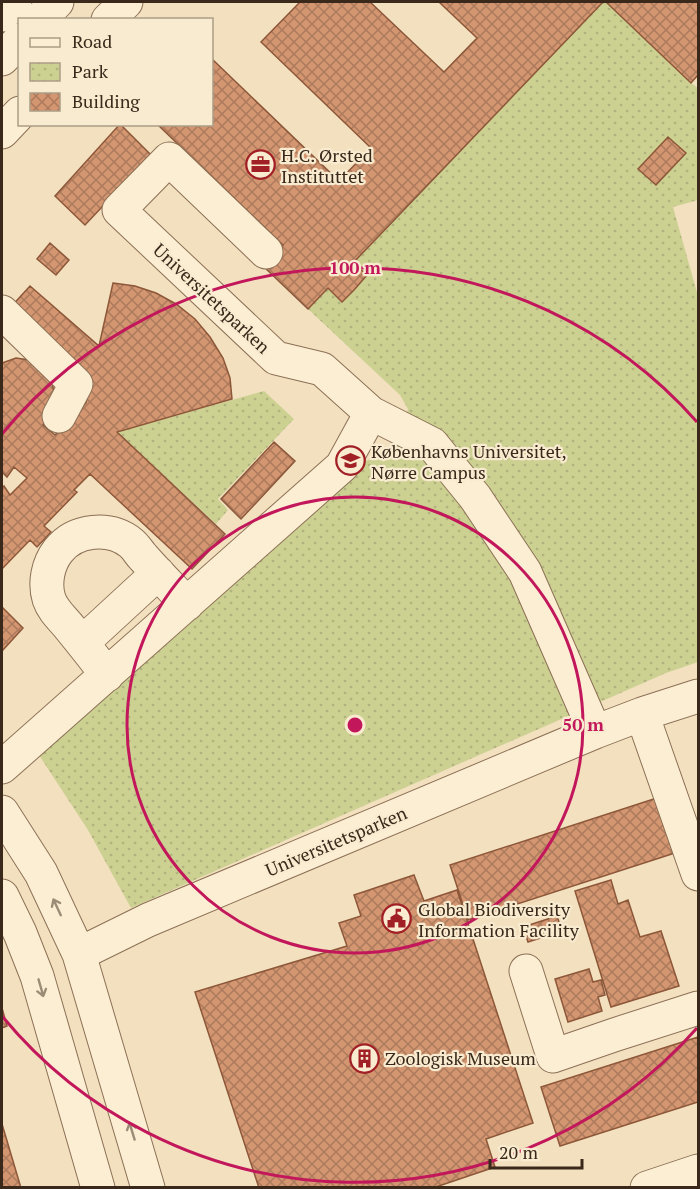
<svg xmlns="http://www.w3.org/2000/svg" width="700" height="1189" font-family="'PT Serif',serif">
<defs>
<pattern id="park-dots" width="8" height="8" patternUnits="userSpaceOnUse" patternTransform="scale(1.5)"><rect width="8" height="8" fill="#ccd192"/><path d="M2 2h.1M6 6h.1" fill="none" stroke="#b0b37d" stroke-width="1.8" stroke-linecap="round"/></pattern>
<pattern id="building-cross-hatch" width="8" height="8" patternUnits="userSpaceOnUse" patternTransform="scale(1.5)"><rect width="8" height="8" fill="#d39671"/><path d="M0 0l8 8M0 8l8-8" fill="none" stroke="#ac7a5c"/></pattern>
</defs>
<rect width="100%" height="100%" fill="#f2e0bf"/>
<path fill="url(#park-dots)" d="M603,2H606L691,83L698,88V200L673,207L698,296V662L666,673L131,908L88,830L37,752L360,463L378,456L396,442L408,409L400,395L308,309L328,288L342,301L367,276L353,263Z
M264,391L294,419L218,499L228,510L216,524L117,432Z"/>
<path fill="url(#building-cross-hatch)" stroke="#8d5739" stroke-width="1.5" d="M300,2H370L444,72L477,38L439,2H603L353,263L367,275L354,290L342,302L328,288L308,309L263,266L283,245L157,124H212V59L339,181L371,148L261,42Z
M606,2H698V75L691,83Z
M120,124L151,155L85,225L55,196Z
M668,137L686,153L656,185L638,169Z
M50,243L69,260L56,275L37,259Z
M113,283L135,286L156,293L176,304L195,319L210,337L223,358L230,378L232,399L117,432L225,534L192,569L90,474L74,490L77,492L44,526L51,532L37,547L30,540L2,569V488L4,486L10,495L27,478L14,467L7,477L2,472V363L16,358L29,360L51,378L54,392V404L43,425L55,435L86,403L90,381L9,309L30,286L99,346Z
M274,442L295,461L241,519L221,499Z
M2,607L23,628L2,651Z
M660,797L678,852L468,920L450,865Z
M414,875L424,901L457,890L533,1123L486,1139L495,1167L433,1188H259L195,992L347,946L339,923L361,916L354,895Z
M611,880L618,904L628,900L640,937L661,931L679,986L611,1007L575,891Z
M557,916L562,931L528,942L523,927Z
M589,969L593,982L601,980L605,995L598,997L602,1011L568,1022L555,979Z
M2,1008L7,1026L2,1028Z
M698,1037V1102L560,1146L541,1087Z
M2,1124L21,1188H2Z"/>
<g fill="none" stroke-linecap="round" stroke-linejoin="round">
<defs>
<path id="minor" d="M2,15L15,2
M39,20L57,2
M108,20L126,2
M2,59L20,40
M2,132L20,113
M266,252L169,159L119,210L276,358L322,369L371,413L432,444L475,497L525,572L595,732
M2,312L76,384L59,416
M82,643L158,573
M107,675C95,659 83,644 70,628C63,619 53,611 49,599C44,583 48,564 58,551C75,529 110,526 131,543C136,547 139,553 143,557C157,573 172,588 187,604
M642,714L698,874
M2,767L342,466L371,413
M2,812L41,873L79,954L148,1188
M2,896L20,933L37,976L98,1188
M79,954L148,920L595,732L642,714L698,696
M526,971L553,1056L614,1035L698,1008
M647,1188L698,1171"/>
</defs>
<use href="#minor" stroke="#8c7056" stroke-width="35"/>
<use href="#minor" stroke="#fceed3" stroke-width="33"/>
</g>
<defs><path id="oneway-shaft" d="M-6 0H5M1.5-3L5.5 0L1.5 3" fill="none" stroke-width="1.6" stroke-linecap="round" stroke-linejoin="round" transform="scale(1.5)"/></defs>
<g stroke="#9b8c77">
<use href="#oneway-shaft" transform="translate(57 907) rotate(-115)"/>
<use href="#oneway-shaft" transform="translate(41 988) rotate(74)"/>
<use href="#oneway-shaft" transform="translate(132 1131) rotate(-107)"/>
</g>
<g fill="none" stroke="#c2185b" stroke-width="3">
<circle cx="355" cy="725" r="228"/>
<path d="M697 1028A457 457 0 0 1 2 1016M2 434A457 457 0 0 1 697 422"/>
</g>
<defs>
<symbol id="office-ring" viewBox="-11 -11 22 22"><circle r="9.5" fill="#f8ebcf" stroke="#a12026" stroke-width="1.5"/><path d="M-6-3h4V-5.5h4V-3h4V5H-6ZM-1-4.5V-3h2v-1.5ZM-6 0V1H6V0Z" fill="#a12026"/></symbol>
<symbol id="university-ring" viewBox="-11 -11 22 22"><circle r="9.5" fill="#f8ebcf" stroke="#a12026" stroke-width="1.5"/><path d="M0-5L7-2L0 1L-7-2ZM-4 1L0 2.5L4 1V4Q0 6-4 4Z" fill="#a12026"/></symbol>
<symbol id="civic-ring" viewBox="-11 -11 22 22"><circle r="9.5" fill="#f8ebcf" stroke="#a12026" stroke-width="1.5"/><path d="M-.6-6.5H3V-4.5H.6V-3L4-1V1h2V6H-6V1h2V-1L-.6-3ZM-1.2 2.5V6h2.4V2.5Z" fill="#a12026"/></symbol>
<symbol id="building-ring" viewBox="-11 -11 22 22"><circle r="9.5" fill="#f8ebcf" stroke="#a12026" stroke-width="1.5"/><path d="M-4-6H4V6H1V3H-1V6H-4ZM-2.5-4.3h1.7v1.8h-1.7ZM.8-4.3h1.7v1.8H.8ZM-2.5-1h1.7V.8h-1.7ZM.8-1h1.7V.8H.8Z" fill="#a12026"/></symbol>
</defs>
<g fill-rule="evenodd">
<use href="#office-ring" x="244" y="148" width="33" height="33"/>
<use href="#university-ring" x="334" y="444" width="33" height="33"/>
<use href="#civic-ring" x="380" y="902" width="33" height="33"/>
<use href="#building-ring" x="348" y="1042" width="33" height="33"/>
</g>
<g text-anchor="middle" dominant-baseline="central" stroke-width="4.5" stroke-linejoin="round" paint-order="stroke">
<g font-size="18" fill="#3a291b" stroke="#f8ebcf" text-anchor="start">
<text x="281" y="155">H.C. Ørsted<tspan x="281" dy="21">Instituttet</tspan></text>
<text x="371" y="451">Københavns Universitet,<tspan x="371" dy="21">Nørre Campus</tspan></text>
<text x="418" y="909">Global Biodiversity<tspan x="418" dy="21">Information Facility</tspan></text>
<text x="385" y="1058">Zoologisk Museum</text>
</g>
<g font-size="18" fill="#3a291b" stroke="#f8ebcf">
<text transform="translate(212 298) rotate(43)">Universitetsparken</text>
<text transform="translate(336 841) rotate(-23)">Universitetsparken</text>
</g>
</g>
<circle cx="355" cy="725" r="9" fill="#c2185b" stroke="#f8ebcf" stroke-width="3"/>
<g font-size="18" text-anchor="middle" font-weight="bold" fill="#c2185b" stroke="#f8ebcf" stroke-width="4.5" stroke-linejoin="round" paint-order="stroke">
<text x="355" y="274">100 m</text>
<text x="583" y="731">50 m</text>
</g>
<rect width="700" height="1189" fill="none" stroke="#3a291b" stroke-width="6"/>
<rect x="18" y="18" width="195" height="108" fill="#f8ebcf" stroke="#ac9d87" stroke-width="1.5"/>
<rect x="30" y="38" width="30" height="9" fill="#fceed3" stroke="#ac9d87" stroke-width="1.5"/>
<text x="72" y="48" font-size="18" fill="#3a291b">Road</text>
<rect x="30" y="63" width="30" height="18" fill="url(#park-dots)" stroke="#ac9d87" stroke-width="1.5"/>
<text x="72" y="78" font-size="18" fill="#3a291b">Park</text>
<rect x="30" y="93" width="30" height="18" fill="url(#building-cross-hatch)" stroke="#ac9d87" stroke-width="1.5"/>
<text x="72" y="108" font-size="18" fill="#3a291b">Building</text>
<path d="M490 1159v9h92v-9" fill="none" stroke="#3a291b" stroke-width="3"/>
<text x="499" y="1159" font-size="18" fill="#3a291b" stroke="#f8ebcf" stroke-width="4.5" paint-order="stroke">20 m</text>
</svg>
